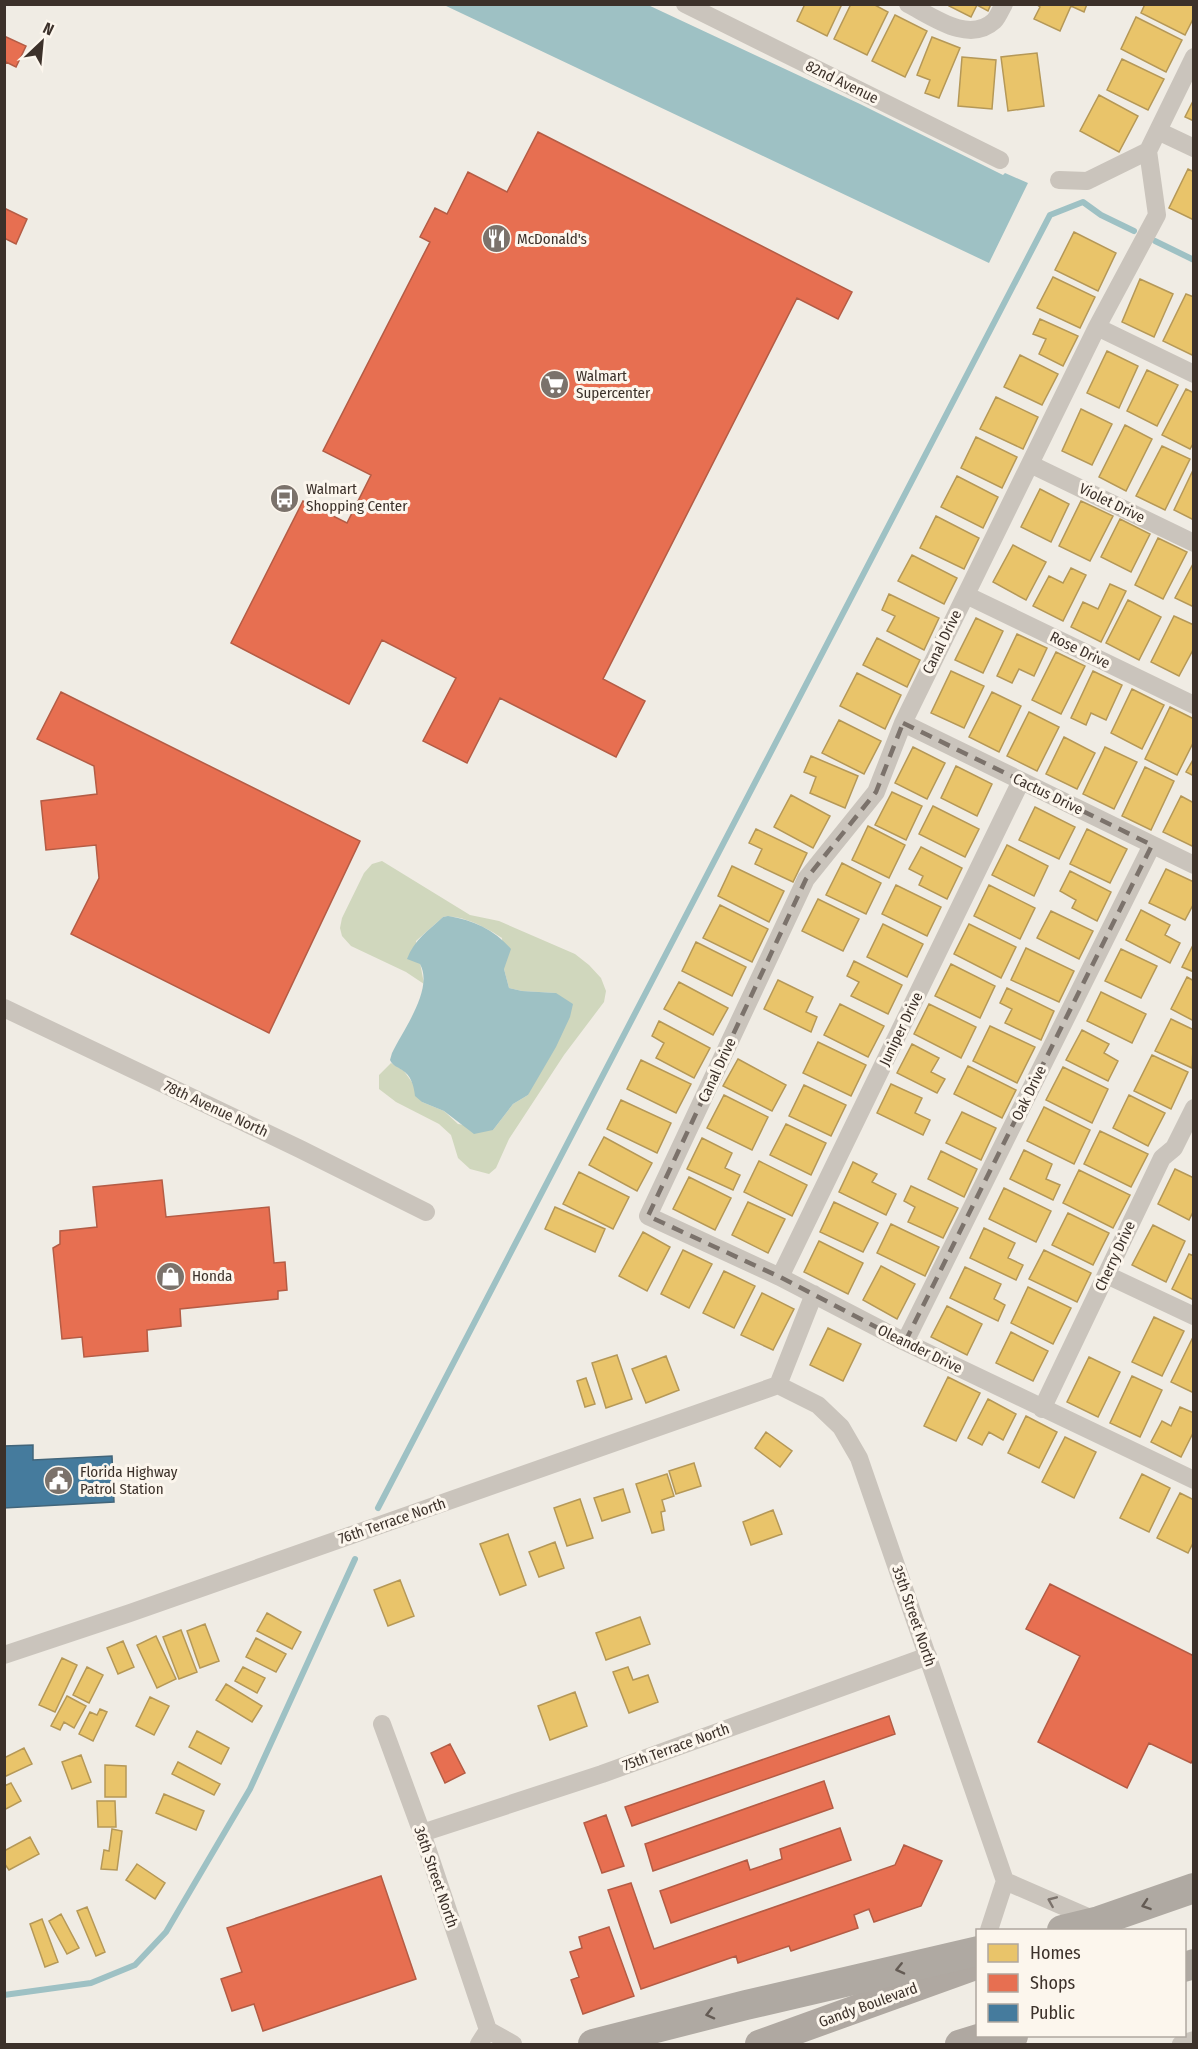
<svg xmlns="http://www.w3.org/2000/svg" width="1198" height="2049" font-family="'Fira Sans Condensed',sans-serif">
<rect width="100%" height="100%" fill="#f0ece4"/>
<path fill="#d0d7bd" d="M382,861L470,915L499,921L575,954L589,965L601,978L606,991L604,1002L564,1055L509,1139L496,1168L489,1174L470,1169L458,1158L451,1135L439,1124L396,1102L379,1089V1075L391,1063L404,1071L414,1085L422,1102L444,1111L458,1124L493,1130L513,1104L528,1095L556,993L522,991L509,988L504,969L502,938C487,928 461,914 443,917L416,941L424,984L406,972L351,946L342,936L340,928L342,918L364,873L372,864Z"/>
<path fill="#9ec1c4" d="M444,5H648L860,104L1003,175L1005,173L1028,183L989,263Z
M448,916C473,920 495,930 511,949L504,969L509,988L522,991L556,993L573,1004L570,1017L556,1047L528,1095L513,1104L493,1130L474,1134L444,1111L422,1102L415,1096C414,1086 411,1075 402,1070C396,1066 393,1066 390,1060L392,1053C403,1030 434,989 420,964L407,959C414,940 429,930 443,917Z"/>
<path fill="#e9c46a" stroke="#b59857" stroke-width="1.5" d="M805,4H842L827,36L797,21Z
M851,4H873L888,12L867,55L834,39Z
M950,4H991L988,11L977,5L971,17L949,6Z
M1036,4H1087L1084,12L1071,6L1060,31L1034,19L1040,7Z
M1145,4H1194V17L1185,35L1141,13Z
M895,15L927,31L905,77L872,61Z
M1136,17L1182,40L1166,72L1121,49Z
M932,37L960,48L939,98L925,93L930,80L917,75Z
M1037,53L1044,106L1008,111L1001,57Z
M962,57L996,60L992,109L958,106Z
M1122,59L1164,79L1148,110L1107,90Z
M1099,95L1138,116L1119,152L1080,131Z
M1194,99V121L1185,117Z
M1188,169L1194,172V220L1169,208Z
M1074,232L1116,253L1098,291L1055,270Z
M1053,277L1095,297L1080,328L1037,308Z
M1140,279L1173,294L1154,337L1122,322Z
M1186,294L1194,297V351L1192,355L1163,341Z
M1040,319L1078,336L1063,366L1039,354L1046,339L1033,334Z
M1107,351L1138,366L1119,408L1087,393Z
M1020,355L1058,374L1042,405L1004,387Z
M1147,370L1178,385L1157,426L1127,411Z
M1186,389L1194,393V442L1190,449L1162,435Z
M996,397L1038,417L1023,449L980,429Z
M1081,409L1112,424L1092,465L1062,451Z
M1125,425L1152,439L1126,491L1099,477Z
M976,437L1017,457L1002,488L961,468Z
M1162,446L1190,459L1165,510L1136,496Z
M1194,468V520L1174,510Z
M957,476L998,497L983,528L941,507Z
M1040,489L1069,504L1051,542L1021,527Z
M1081,501L1113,516L1090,561L1059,546Z
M936,516L979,538L964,569L920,548Z
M1120,519L1150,534L1131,572L1101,557Z
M1158,538L1187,552L1163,599L1135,585Z
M1013,545L1046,562L1026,600L993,582Z
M912,555L957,578L944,604L898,581Z
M1194,562V607L1175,598Z
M1071,568L1086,575L1063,621L1033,606L1049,576L1063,583Z
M1110,584L1126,591L1101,642L1071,627L1083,602L1098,609Z
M889,594L939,618L924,650L887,631L895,616L882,610Z
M1128,600L1161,617L1139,660L1106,643Z
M1174,616L1194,625V648L1179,676L1151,662Z
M976,618L1003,631L983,673L955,660Z
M1017,634L1047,648L1034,676L1019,669L1012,683L997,676Z
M877,638L920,660L907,687L863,665Z
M1056,652L1085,666L1061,714L1032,700Z
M951,671L984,686L964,728L931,713Z
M1093,671L1122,685L1106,720L1091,713L1086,725L1071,718Z
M857,673L901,695L885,729L840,706Z
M1132,689L1164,705L1142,749L1111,733Z
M992,692L1021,706L999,752L969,737Z
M1170,707L1194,719V741L1177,775L1145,759Z
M1029,712L1059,727L1037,771L1007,756Z
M839,720L881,741L864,774L822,753Z
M1064,737L1095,753L1077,789L1046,774Z
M913,747L945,763L927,799L895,783Z
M1105,747L1137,762L1114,809L1083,794Z
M811,756L858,776L845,808L810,793L816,777L804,772Z
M1194,758V776L1186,772Z
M956,766L992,784L977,816L941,798Z
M1145,767L1174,781L1151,830L1122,816Z
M892,792L922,806L906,840L875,825Z
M791,795L830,816L813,848L774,827Z
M1181,796L1194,803V842L1192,846L1163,832Z
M933,806L979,829L965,857L919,834Z
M1035,807L1075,827L1059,859L1019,840Z
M868,826L905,845L889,878L852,860Z
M756,829L807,853L793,882L755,864L762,849L749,843Z
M1087,829L1127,849L1110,883L1070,864Z
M1007,845L1048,866L1034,896L992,875Z
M921,847L962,868L947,899L919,885L923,876L909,869Z
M842,863L881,883L866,914L826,895Z
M732,866L784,891L769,922L718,896Z
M1166,869L1194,882V903L1185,920L1149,903Z
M1070,871L1111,892L1097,921L1072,908L1076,900L1060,891Z
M896,885L941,907L927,936L882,914Z
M989,885L1035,908L1020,939L974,916Z
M818,899L859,919L843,951L802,931Z
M720,905L768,929L752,962L703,938Z
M1141,910L1170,925L1165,935L1180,943L1170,963L1126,940Z
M1051,911L1093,931L1079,959L1037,938Z
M883,924L923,944L907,977L867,957Z
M969,924L1016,947L1001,978L954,954Z
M696,942L746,967L732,996L682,971Z
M1194,943V972L1182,967Z
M1026,948L1074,971L1059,1002L1011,980Z
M1121,949L1157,966L1141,998L1105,981Z
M854,961L902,985L888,1014L851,996L859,982L847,976Z
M951,964L995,986L980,1018L935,996Z
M1187,977L1194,981V1021L1171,1009Z
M778,980L813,997L806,1012L817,1017L811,1032L764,1009Z
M679,982L728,1008L713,1035L664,1009Z
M1007,988L1054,1011L1041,1040L1005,1023L1012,1009L1000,1003Z
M1101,992L1146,1014L1132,1043L1087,1021Z
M840,1004L884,1026L868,1057L824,1035Z
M929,1004L976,1027L961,1058L914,1034Z
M1171,1019L1194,1030L1192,1068L1155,1051Z
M659,1021L710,1048L694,1078L656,1058L664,1043L652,1036Z
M990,1026L1035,1047L1017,1083L973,1061Z
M1082,1030L1109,1044L1104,1053L1118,1061L1108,1081L1066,1060Z
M818,1042L866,1065L851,1096L803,1073Z
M912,1044L939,1058L931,1072L945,1079L937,1093L897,1073Z
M1152,1055L1188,1072L1171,1109L1134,1091Z
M738,1059L786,1085L772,1111L723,1086Z
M641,1060L691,1084L676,1113L627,1089Z
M968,1066L1016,1090L1002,1118L954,1094Z
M1063,1067L1108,1089L1092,1123L1046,1100Z
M891,1084L922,1098L915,1113L930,1120L923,1135L877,1113Z
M804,1085L846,1105L831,1136L789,1116Z
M724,1095L768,1117L752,1150L707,1128Z
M1129,1095L1165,1113L1148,1146L1113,1128Z
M621,1100L671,1123L657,1153L607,1129Z
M1044,1107L1090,1130L1074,1164L1027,1141Z
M962,1112L996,1128L981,1160L946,1143Z
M786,1124L826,1143L811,1175L770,1155Z
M1100,1131L1148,1154L1131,1187L1084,1164Z
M604,1137L652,1163L637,1191L589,1165Z
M702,1138L732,1153L725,1168L740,1175L733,1190L687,1169Z
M1024,1150L1052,1164L1046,1179L1060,1185L1053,1200L1010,1179Z
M941,1151L977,1169L964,1197L928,1179Z
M759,1161L807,1185L792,1216L744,1192Z
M853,1162L877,1174L872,1182L896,1194L886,1215L839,1192Z
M1175,1169L1194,1178V1210L1189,1220L1158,1204Z
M1079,1170L1130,1195L1113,1228L1063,1203Z
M579,1172L629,1197L613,1229L563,1204Z
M689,1177L731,1198L715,1230L673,1209Z
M911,1186L958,1208L943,1238L908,1222L915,1207L904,1201Z
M1004,1188L1051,1211L1036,1242L989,1219Z
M748,1202L785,1219L768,1253L732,1235Z
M834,1202L878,1223L863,1252L820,1232Z
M555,1207L605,1229L595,1252L545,1229Z
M1068,1213L1109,1233L1093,1265L1052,1245Z
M891,1224L939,1247L925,1276L877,1253Z
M1153,1225L1185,1241L1166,1282L1132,1265Z
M984,1228L1015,1243L1008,1258L1023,1265L1016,1280L970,1258Z
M643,1232L670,1247L647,1291L619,1276Z
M819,1241L863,1263L848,1294L804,1272Z
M683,1250L712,1264L689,1308L661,1294Z
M1044,1250L1091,1273L1077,1302L1029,1279Z
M1189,1254L1194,1256V1300L1172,1289Z
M881,1266L915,1284L897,1319L863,1300Z
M965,1267L1001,1284L994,1299L1005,1305L998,1321L950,1298Z
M724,1271L755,1286L734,1328L703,1313Z
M1028,1287L1071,1308L1053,1344L1011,1323Z
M762,1293L794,1309L773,1350L741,1335Z
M947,1306L982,1324L967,1355L931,1337Z
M1154,1317L1184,1331L1162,1376L1132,1362Z
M828,1328L861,1344L843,1381L810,1365Z
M1011,1332L1048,1351L1033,1381L996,1363Z
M1194,1335V1393L1171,1382Z
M617,1355L632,1399L606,1408L592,1363Z
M666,1356L679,1390L646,1403L632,1369Z
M1089,1357L1120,1372L1098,1417L1067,1402Z
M1132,1376L1162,1390L1140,1437L1110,1423Z
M948,1377L980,1393L956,1441L924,1426Z
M586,1378L595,1404L585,1407L577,1381Z
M988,1399L1016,1414L1003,1440L989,1432L982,1445L968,1438Z
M1180,1407L1194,1413V1431L1181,1457L1151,1442L1162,1421L1171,1426Z
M1026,1416L1057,1432L1039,1468L1008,1453Z
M766,1432L792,1451L780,1467L755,1448Z
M1065,1437L1096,1452L1074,1498L1042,1482Z
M694,1463L701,1486L676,1494L669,1471Z
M667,1474L674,1496L662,1500L665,1511L661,1512L664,1530L652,1533L636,1484Z
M1142,1474L1170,1488L1149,1532L1120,1518Z
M623,1489L630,1512L602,1521L594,1498Z
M1180,1493L1194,1500V1541L1188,1553L1157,1538Z
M580,1499L593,1538L567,1546L554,1508Z
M773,1510L782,1534L751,1545L743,1522Z
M508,1534L526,1585L500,1595L480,1544Z
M555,1542L564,1568L539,1577L529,1552Z
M400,1580L414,1616L388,1626L374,1590Z
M267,1613L301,1632L292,1649L257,1631Z
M640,1617L650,1644L606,1660L596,1633Z
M205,1624L219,1661L200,1668L187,1631Z
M181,1630L197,1672L179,1679L163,1637Z
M156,1636L176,1679L157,1688L137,1645Z
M256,1638L286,1654L276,1672L246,1657Z
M123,1641L134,1667L118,1674L107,1648Z
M62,1658L77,1665L55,1712L39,1705Z
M87,1667L103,1675L89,1703L73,1695Z
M243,1667L265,1678L257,1693L235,1681Z
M628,1667L633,1680L648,1675L658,1702L629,1713L613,1672Z
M226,1684L262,1706L252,1722L216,1700Z
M575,1692L587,1726L550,1740L538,1706Z
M67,1696L86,1706L74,1728L64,1722L60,1730L51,1726Z
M150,1697L169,1706L154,1735L136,1726Z
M100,1709L107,1712L93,1741L79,1734L90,1712L97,1715Z
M197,1731L229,1748L221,1764L189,1747Z
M24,1748L32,1764L4,1777V1758Z
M81,1755L91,1782L72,1789L62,1762Z
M178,1762L220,1784L214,1795L172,1774Z
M105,1765L126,1766V1797H105Z
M11,1783L21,1801L4,1810V1786Z
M164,1794L204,1811L196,1830L156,1813Z
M97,1801H115L116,1827H98Z
M112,1829L122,1831L117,1870L101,1869L104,1850L109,1851Z
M30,1837L39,1854L9,1870L4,1863V1851Z
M137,1864L165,1883L155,1899L126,1880Z
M87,1907L105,1952L96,1956L77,1911Z
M61,1914L79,1948L67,1954L49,1921Z
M42,1919L58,1962L45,1967L30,1924Z"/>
<path fill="#e76f51" stroke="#b45c45" stroke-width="1.5" d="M4,36L26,46L16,67L6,62L4,65Z
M538,132L852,292L838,319L797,298L603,679L645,701L616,757L500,698L467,763L423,741L456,678L382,640L349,704L231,643L303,501L347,523L371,475L323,451L430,242L420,237L435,208L447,214L468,172L507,192Z
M4,208L27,219L16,244L4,238Z
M61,692L360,841L269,1033L71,934L99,878L96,845L46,850L41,801L97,794L94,766L37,739Z
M162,1180L166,1217L269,1207L274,1263L285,1262L287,1290L278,1291V1299L180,1309L181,1326L147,1330L148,1351L84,1357L82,1337L62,1339L53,1248L60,1244V1231L97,1227L93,1187Z
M1050,1584L1194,1656V1758L1191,1763L1149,1743L1127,1788L1038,1742L1080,1656L1026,1629Z
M889,1716L895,1734L632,1826L625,1807Z
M450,1744L465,1773L445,1783L431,1753Z
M824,1781L833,1808L653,1871L645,1844Z
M606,1815L624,1866L602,1873L584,1823Z
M840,1828L851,1860L671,1923L660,1891L747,1860L750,1870L782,1859L780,1849Z
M904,1845L942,1861L921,1906L874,1922L869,1909L854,1915L858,1928L791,1951L789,1946L738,1963L736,1956L641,1989L608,1890L631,1883L654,1949L895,1865Z
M381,1876L416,1979L263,2031L254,2004L232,2011L221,1979L242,1972L227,1928Z
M609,1927L634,1996L583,2014L571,1980L579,1977L570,1952L582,1948L579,1937Z"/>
<path fill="#457b9d" stroke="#42657a" stroke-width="1.5" d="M33,1445V1460L112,1456L114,1502L4,1508V1446Z"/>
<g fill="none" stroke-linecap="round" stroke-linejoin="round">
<path stroke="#9ec1c4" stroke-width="6" d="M1155,241L1194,260
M378,1508L1050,215L1083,202L1101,215L1134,231
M4,1995L91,1983L135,1965L166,1932L250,1789L355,1559"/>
<path stroke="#cac4bc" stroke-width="18" d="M685,4L1000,160
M908,4C933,17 969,44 994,21C998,17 1001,9 1004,4
M1194,57L1148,151L1157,215L1097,327L903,723L876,792L806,879L648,1216L780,1277L905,1342L1194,1480
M1158,131L1194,148
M1059,180L1087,181L1148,151
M1097,327L1194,374
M1030,464L1194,543
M966,595L1194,705
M903,723L1194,865
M4,1008L300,1149L426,1212
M1107,1275L1194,1316
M780,1277L1021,781
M905,1342L1152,845
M778,1385L818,1405L841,1427L859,1458L1005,1881L989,1930
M778,1385L814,1294
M1042,1409L1162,1158L1174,1148L1194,1108
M4,1655L130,1613L778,1385
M382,1724L422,1833L488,2030L479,2044
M422,1833L602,1774L928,1656
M1005,1881L1097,1921
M488,2030L513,2044
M1181,2044L1194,2040"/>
<path stroke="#afa8a1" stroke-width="28" d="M759,2044L978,1965
M959,2044L985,2036"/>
<path stroke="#afa9a2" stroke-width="30" d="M1062,1930L1099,1921L1194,1888
M1184,1967L1194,1964
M593,2044L746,2005L978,1951
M992,2044L1013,2036"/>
</g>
<defs><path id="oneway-chevron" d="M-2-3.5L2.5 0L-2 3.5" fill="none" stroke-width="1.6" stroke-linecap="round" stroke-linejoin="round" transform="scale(1.5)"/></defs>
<use stroke="#7c736c" href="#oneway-chevron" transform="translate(1052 1901) rotate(-157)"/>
<g stroke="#645b54">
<use href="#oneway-chevron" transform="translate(1146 1905) rotate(161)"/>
<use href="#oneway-chevron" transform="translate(900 1969) rotate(167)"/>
<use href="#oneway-chevron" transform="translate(710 2014) rotate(166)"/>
</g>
<path fill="none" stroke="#7b726b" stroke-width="4.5" stroke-dasharray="12 8" stroke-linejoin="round" d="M903,723L1152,845L905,1342L780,1277L648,1216L806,879L876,792Z"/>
<defs>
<symbol id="restaurant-disc" viewBox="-11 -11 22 22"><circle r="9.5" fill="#7b726b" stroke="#fcf6ed"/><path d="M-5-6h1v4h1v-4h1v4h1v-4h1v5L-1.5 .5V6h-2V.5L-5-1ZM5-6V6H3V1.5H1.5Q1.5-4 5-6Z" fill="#fff"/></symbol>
<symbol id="supermarket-disc" viewBox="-11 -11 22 22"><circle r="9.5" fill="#7b726b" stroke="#fcf6ed"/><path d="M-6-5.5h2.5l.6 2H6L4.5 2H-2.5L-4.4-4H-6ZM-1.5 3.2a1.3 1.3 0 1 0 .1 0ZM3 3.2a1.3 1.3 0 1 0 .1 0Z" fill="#fff"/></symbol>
<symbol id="bus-disc" viewBox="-11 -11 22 22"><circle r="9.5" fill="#7b726b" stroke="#fcf6ed"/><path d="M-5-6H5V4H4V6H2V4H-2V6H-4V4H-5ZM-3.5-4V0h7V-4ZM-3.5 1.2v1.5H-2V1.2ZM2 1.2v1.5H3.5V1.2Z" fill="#fff"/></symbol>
<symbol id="shop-disc" viewBox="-11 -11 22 22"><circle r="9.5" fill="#7b726b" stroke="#fcf6ed"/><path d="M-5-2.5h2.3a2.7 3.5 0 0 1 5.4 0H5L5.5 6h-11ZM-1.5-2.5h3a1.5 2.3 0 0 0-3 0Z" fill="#fff"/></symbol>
<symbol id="civic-disc" viewBox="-11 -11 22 22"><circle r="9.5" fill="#7b726b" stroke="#fcf6ed"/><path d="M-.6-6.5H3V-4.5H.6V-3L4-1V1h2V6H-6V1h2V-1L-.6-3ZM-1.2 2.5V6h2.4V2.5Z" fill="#fff"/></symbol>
</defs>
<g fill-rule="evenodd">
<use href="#restaurant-disc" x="480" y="222" width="33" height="33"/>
<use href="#supermarket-disc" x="538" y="368" width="33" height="33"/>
<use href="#bus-disc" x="268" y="482" width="33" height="33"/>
<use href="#shop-disc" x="154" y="1260" width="33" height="33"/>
<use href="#civic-disc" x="42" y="1464" width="33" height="33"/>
</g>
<g text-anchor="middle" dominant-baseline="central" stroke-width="6" stroke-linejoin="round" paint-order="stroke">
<g font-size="15" fill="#3c312a" stroke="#fcf6ed">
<text transform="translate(842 82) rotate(26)">82nd Avenue</text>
<text transform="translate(1112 503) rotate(26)">Violet Drive</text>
<text transform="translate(942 642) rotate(-64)">Canal Drive</text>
<text transform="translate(1080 650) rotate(26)">Rose Drive</text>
<text transform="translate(1048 794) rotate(26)">Cactus Drive</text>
<text transform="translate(901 1029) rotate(-64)">Juniper Drive</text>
<text transform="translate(717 1070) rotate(-65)">Canal Drive</text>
<text transform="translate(1029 1093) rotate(-64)">Oak Drive</text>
<text transform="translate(216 1109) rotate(25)">78th Avenue North</text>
<text transform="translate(1115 1256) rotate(-65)">Cherry Drive</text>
<text transform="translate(920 1349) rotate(26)">Oleander Drive</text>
<text transform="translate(392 1521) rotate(-19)">76th Terrace North</text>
<text transform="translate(914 1616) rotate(71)">35th Street North</text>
<text transform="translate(676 1747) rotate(-20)">75th Terrace North</text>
<text transform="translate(436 1877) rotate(71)">36th Street North</text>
<text transform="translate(868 2005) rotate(-20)">Gandy Boulevard</text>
</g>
<g font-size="15" fill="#3c312a" stroke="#fcf6ed" text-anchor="start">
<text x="517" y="239">McDonald's</text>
<text x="576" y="376">Walmart<tspan x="576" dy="17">Supercenter</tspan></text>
<text x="306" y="489">Walmart<tspan x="306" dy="17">Shopping Center</tspan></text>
<text x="192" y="1276">Honda</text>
<text x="80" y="1472">Florida Highway<tspan x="80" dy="17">Patrol Station</tspan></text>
</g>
</g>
<rect width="1198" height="2049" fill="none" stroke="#3c312a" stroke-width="12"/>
<rect x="976" y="1929" width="210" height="108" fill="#fcf6ed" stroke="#afa79f" stroke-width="1.5"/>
<rect x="988" y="1944" width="30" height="18" fill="#e9c46a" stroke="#afa79f" stroke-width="1.5"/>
<text x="1030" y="1959" font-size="18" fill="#3c312a">Homes</text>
<rect x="988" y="1974" width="30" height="18" fill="#e76f51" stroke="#afa79f" stroke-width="1.5"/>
<text x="1030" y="1989" font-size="18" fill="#3c312a">Shops</text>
<rect x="988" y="2004" width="30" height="18" fill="#457b9d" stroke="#afa79f" stroke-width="1.5"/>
<text x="1030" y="2019" font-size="18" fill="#3c312a">Public</text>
<g transform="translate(42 42) rotate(26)" stroke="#fcf6ed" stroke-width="4.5" paint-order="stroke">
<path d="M0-4.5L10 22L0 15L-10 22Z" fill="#3c312a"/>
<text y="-9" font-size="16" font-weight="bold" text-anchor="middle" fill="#3c312a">N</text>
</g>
</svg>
